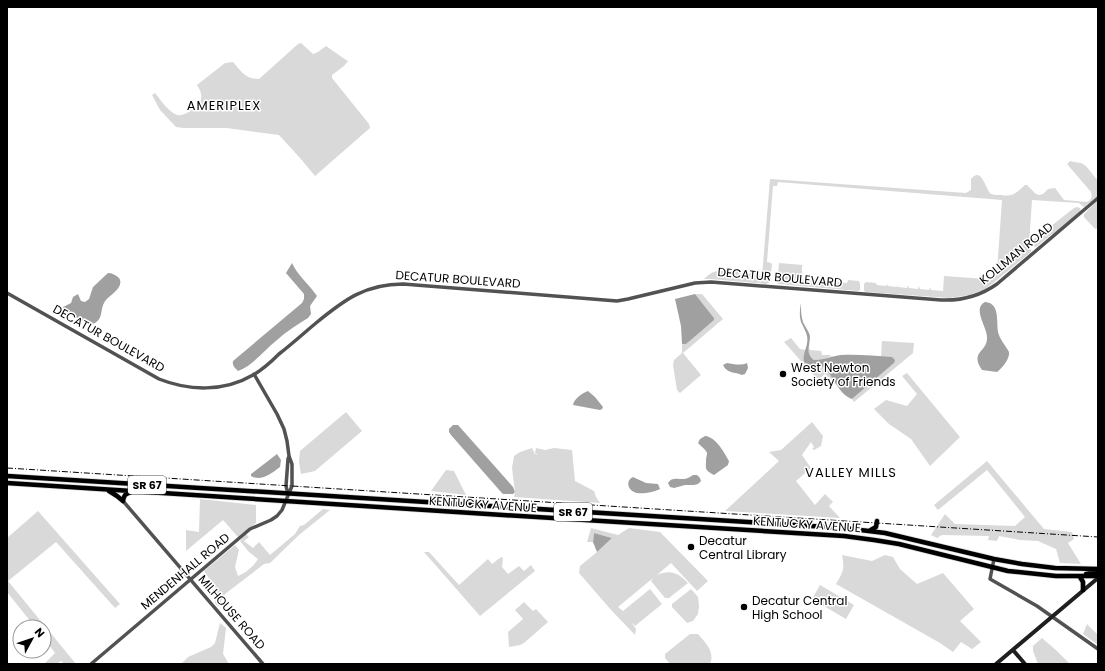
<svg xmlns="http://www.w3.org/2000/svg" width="1105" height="671" font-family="Poppins,sans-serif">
<rect width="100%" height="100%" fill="#fff"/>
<path fill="#d9d9d9" d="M301,43L313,54L318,52L326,46L346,60L348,61L344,66L332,75V78L369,124L370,128L315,176L300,158L279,135L227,128H184L176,127L160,110L152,95L155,93C161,100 167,110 175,114C180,117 183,114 187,113C200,107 206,98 197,85L225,63L233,62C241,71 245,79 259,79L298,44Z
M1070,161L1074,162L1081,163L1086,166L1098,181V196L1084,207L1079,203L1032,200L1029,245L1031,250V252L992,284L985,289L970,295L949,298L865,292L864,290V284L866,282L876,283L877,285L886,286L887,284L888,286L897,287L898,285V287L907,288L908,285L909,288L918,289L919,286L920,289L929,290L930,287L931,290L943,291L944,276L986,279L997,271L1002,200L778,182L777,186H773L767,262L771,263L772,264L770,282L766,284L711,279H704C706,277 710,273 714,272C723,268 752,274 762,276L770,179L966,193L971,190V179C982,166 985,189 991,194C994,195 998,195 1001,195C1013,197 1016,193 1025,185H1027L1036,194L1039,195L1043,194L1048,189L1055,188L1064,200L1087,202C1092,200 1092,197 1091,192L1067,164Z
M1098,200V228L1095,229L1084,217V214Z
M1077,207L1080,208L1081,211L1053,235L1052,234L1036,247L1032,246V241L1074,208Z
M779,263L803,265L802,266V279L804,280L805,277L806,280H815L816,278V280L826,281L827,279V281L836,282L837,280L838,282L847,283L848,280L859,281L860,284V290L858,291L778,284L775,280L776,277L778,274Z
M695,294H702L723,319L683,353L701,375L680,393L677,390L673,365L674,360L682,353V344H686L714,318Z
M791,338L800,349L806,350L804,355L805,363C809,366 812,364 817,365C826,365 832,379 837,385L825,374L818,380L784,342Z
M882,341L914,343L913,353L854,402L852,399L894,363L892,357H881Z
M809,348L810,350L821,351L822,355H829L832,356L825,359L814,360C809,356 808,353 809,348Z
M907,373L960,437L930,466L911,439L889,424L874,409L886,400L907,406L917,394L902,376Z
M346,412L362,431L315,471L301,474L299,462L300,451Z
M812,422L823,436L821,446L814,450L812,449L814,447L811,442L802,455L811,468L796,481L815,505L825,494L833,502L829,506L840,518L725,511L779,461L769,452L781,450Z
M532,448L535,454L539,455L535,453L536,448L545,450L554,448L572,450L575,481L594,491L596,497L600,503L514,497L515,492L512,468L514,456L520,452Z
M987,461L1044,529L1072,532L1074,539L1068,543L1081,564L1060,563L1056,549L1038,541L1020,540L999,536L997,541L988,540L989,536L942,535L937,538L931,535L945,514L955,524L1015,526L1025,517L987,470L938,510L934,505Z
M446,470L454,471L466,495L431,491Z
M200,499L256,505V523L238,537L223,520L186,551V530L199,532Z
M323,509L330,510L299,535L270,563L264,564L225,594L218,606L215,603L217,590L204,571L235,545L239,550L235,567L238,576C246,573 254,566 258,559L249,552L240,541L246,534L249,537L244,541L253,548L259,542L270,555L295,534L300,526L304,525Z
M38,511L120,604L115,608L56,542L8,581L76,664H64L61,661L57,664H44L55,653L44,638V627H35L7,592V538Z
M591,528L618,535L629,528L660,532L708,581L697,591L671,563L657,575C670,569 679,573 688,583L669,598H665L651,581L653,578L618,607L623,611L650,589L662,604L635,626L631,622L636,629L635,635L612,611L579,573L580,566L597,552L612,538L594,533L593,542H587Z
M424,552H429L459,585L488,559L492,564L501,557L503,558L502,567L508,574L519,566L524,571L531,565L535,571L480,616Z
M842,555L872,561L885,555L893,557L900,569L917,584L943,573L974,609L960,621L981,642L972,649L961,642L953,652L940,643L836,584C843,572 845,569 842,555Z
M820,585L854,605L846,619L812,599Z
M691,589L698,597L699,606L698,614L693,621L687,623L672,607V604Z
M524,602L533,611L536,609L548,622L524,643L520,645L509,647L508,632L523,619L515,610Z
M220,623L226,628L223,654L229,664H181L188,657L211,647L215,643Z
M1087,624L1098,635V645L1083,634Z
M690,634H698C706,643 715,652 710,664H670L665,658V654Z
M1042,638L1057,651L1070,664H1038L1033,651V646Z"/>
<path fill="#a0a0a0" d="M292,263C297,275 309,284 317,296L310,306L311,314L308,318C298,324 287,331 277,340C263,351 255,364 238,371C235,368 232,366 233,361L302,303L304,299V294L286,273Z
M108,273C112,273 116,275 119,278C125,287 110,295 106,300C98,310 106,320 90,325L64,311L63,307L71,303L73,297L78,294L81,301L85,302L89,299L93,287Z
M695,294L714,318V320L686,344H682L681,326L675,299Z
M985,302C1002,303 995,326 999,335C1001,341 1006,346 1009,352C1010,359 1002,368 997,372L982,370C969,351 988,352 987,337C987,327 972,309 985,302Z
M801,303C801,310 801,316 803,322C805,327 809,331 810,336C810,346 805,353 814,360C824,360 832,356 841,355C857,354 876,356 892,357L895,360L894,363L852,399C838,394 834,376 823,367C817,362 806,368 804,361C802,354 809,345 807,336C806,331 803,327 801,322C799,315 800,309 801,303Z
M727,363C733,364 741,366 747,363L748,368L745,374L742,375C735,372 726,373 723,365Z
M588,391L595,397L603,407L602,409L600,410L573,405C574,399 582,393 588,391Z
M453,425H458L513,487L515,492L513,494H503L501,492L451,435L449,432V429Z
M705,436C716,437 724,452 729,461L728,465L714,475C704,470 706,469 706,460C706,457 707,456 707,453C706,450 701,446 698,443L700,439Z
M277,454L281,460L280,467C272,473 261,482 251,476V474Z
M693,475H697L700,478L701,481L698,484L694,485H685L674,488L670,487L668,483C672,477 676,479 683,479C687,479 690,477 693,475Z
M633,477L646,483L658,484L660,489C655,492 639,495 634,492C627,489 626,480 633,477Z
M594,533L612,538L597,552L593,542Z"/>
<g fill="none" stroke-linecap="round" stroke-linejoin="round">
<defs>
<path id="primary" d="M7,476L844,528L885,533L994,559L1022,564L1055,568L1098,569
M7,483L503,515L844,536L874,540L899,544L1008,571L1056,576H1098
M109,491L117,496L123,501C124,495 125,494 131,492
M869,531L876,527L877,521
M1086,574L1098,572
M1080,577L1083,582V590"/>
</defs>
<use href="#primary" stroke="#dbdbdb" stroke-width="6"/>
<path stroke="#525252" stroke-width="3.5" d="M7,293L159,379C189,391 224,392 253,375C262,370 271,362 279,354C292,344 304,333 316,323C344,300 365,284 403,284L617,301L628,299L695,283L711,282L941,300C962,301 980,296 997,284L1098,198
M288,494L286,486L288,459L289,456
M123,501L263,664
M994,559L990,579L1037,606L1098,649
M91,664L250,529L271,520L277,516L282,510L292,486V464L289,456L287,441L284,429L277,414L254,374"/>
<path stroke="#1f1f1f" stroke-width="4" d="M1013,650L1025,664
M996,664L1098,578"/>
<use href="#primary" stroke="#000" stroke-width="4.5"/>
<path stroke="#000" stroke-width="1" stroke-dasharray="6 2 1 2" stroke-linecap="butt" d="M7,468L1098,537"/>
</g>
<g fill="#000" stroke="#fff" stroke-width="1.5">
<circle cx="783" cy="374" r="4"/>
<circle cx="691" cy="547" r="4"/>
<circle cx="744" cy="607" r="4"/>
</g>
<g text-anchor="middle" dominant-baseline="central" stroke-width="3" stroke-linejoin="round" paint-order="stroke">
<g fill="#fff" stroke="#4c4c4c" stroke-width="1">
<rect x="128" y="476" width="38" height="18" rx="3"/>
<rect x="554" y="503" width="38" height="18" rx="3"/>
</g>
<g font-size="11" font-weight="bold" fill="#000">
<text x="147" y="485">SR 67</text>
<text x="573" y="512">SR 67</text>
</g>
<g font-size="12" fill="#000" stroke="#fff">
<text transform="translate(1016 253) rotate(-39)">KOLLMAN ROAD</text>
<text transform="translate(780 277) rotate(5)">DECATUR BOULEVARD</text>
<text transform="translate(458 279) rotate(4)">DECATUR BOULEVARD</text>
<text transform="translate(109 338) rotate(29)">DECATUR BOULEVARD</text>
<text transform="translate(483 504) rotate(4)">KENTUCKY AVENUE</text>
<text transform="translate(807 524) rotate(4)">KENTUCKY AVENUE</text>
<text transform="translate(185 571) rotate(-40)">MENDENHALL ROAD</text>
<text transform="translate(232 612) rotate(49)">MILHOUSE ROAD</text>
</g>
<g font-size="12" fill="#000" stroke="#fff" text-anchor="start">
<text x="791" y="367">West Newton<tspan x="791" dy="14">Society of Friends</tspan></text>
<text x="699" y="540">Decatur<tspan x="699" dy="14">Central Library</tspan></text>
<text x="752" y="600">Decatur Central<tspan x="752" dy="14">High School</tspan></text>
</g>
<g font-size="13" letter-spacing="1" fill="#000" stroke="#fff">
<text x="224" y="105">AMERIPLEX</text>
<text x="851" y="472">VALLEY MILLS</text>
</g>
</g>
<rect width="1105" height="671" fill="none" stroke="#000000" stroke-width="16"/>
<g transform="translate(32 639) rotate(50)"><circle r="19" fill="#ffffff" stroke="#999999"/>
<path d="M0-3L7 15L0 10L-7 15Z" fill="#000000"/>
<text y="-6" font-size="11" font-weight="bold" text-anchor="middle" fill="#000000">N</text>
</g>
</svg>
